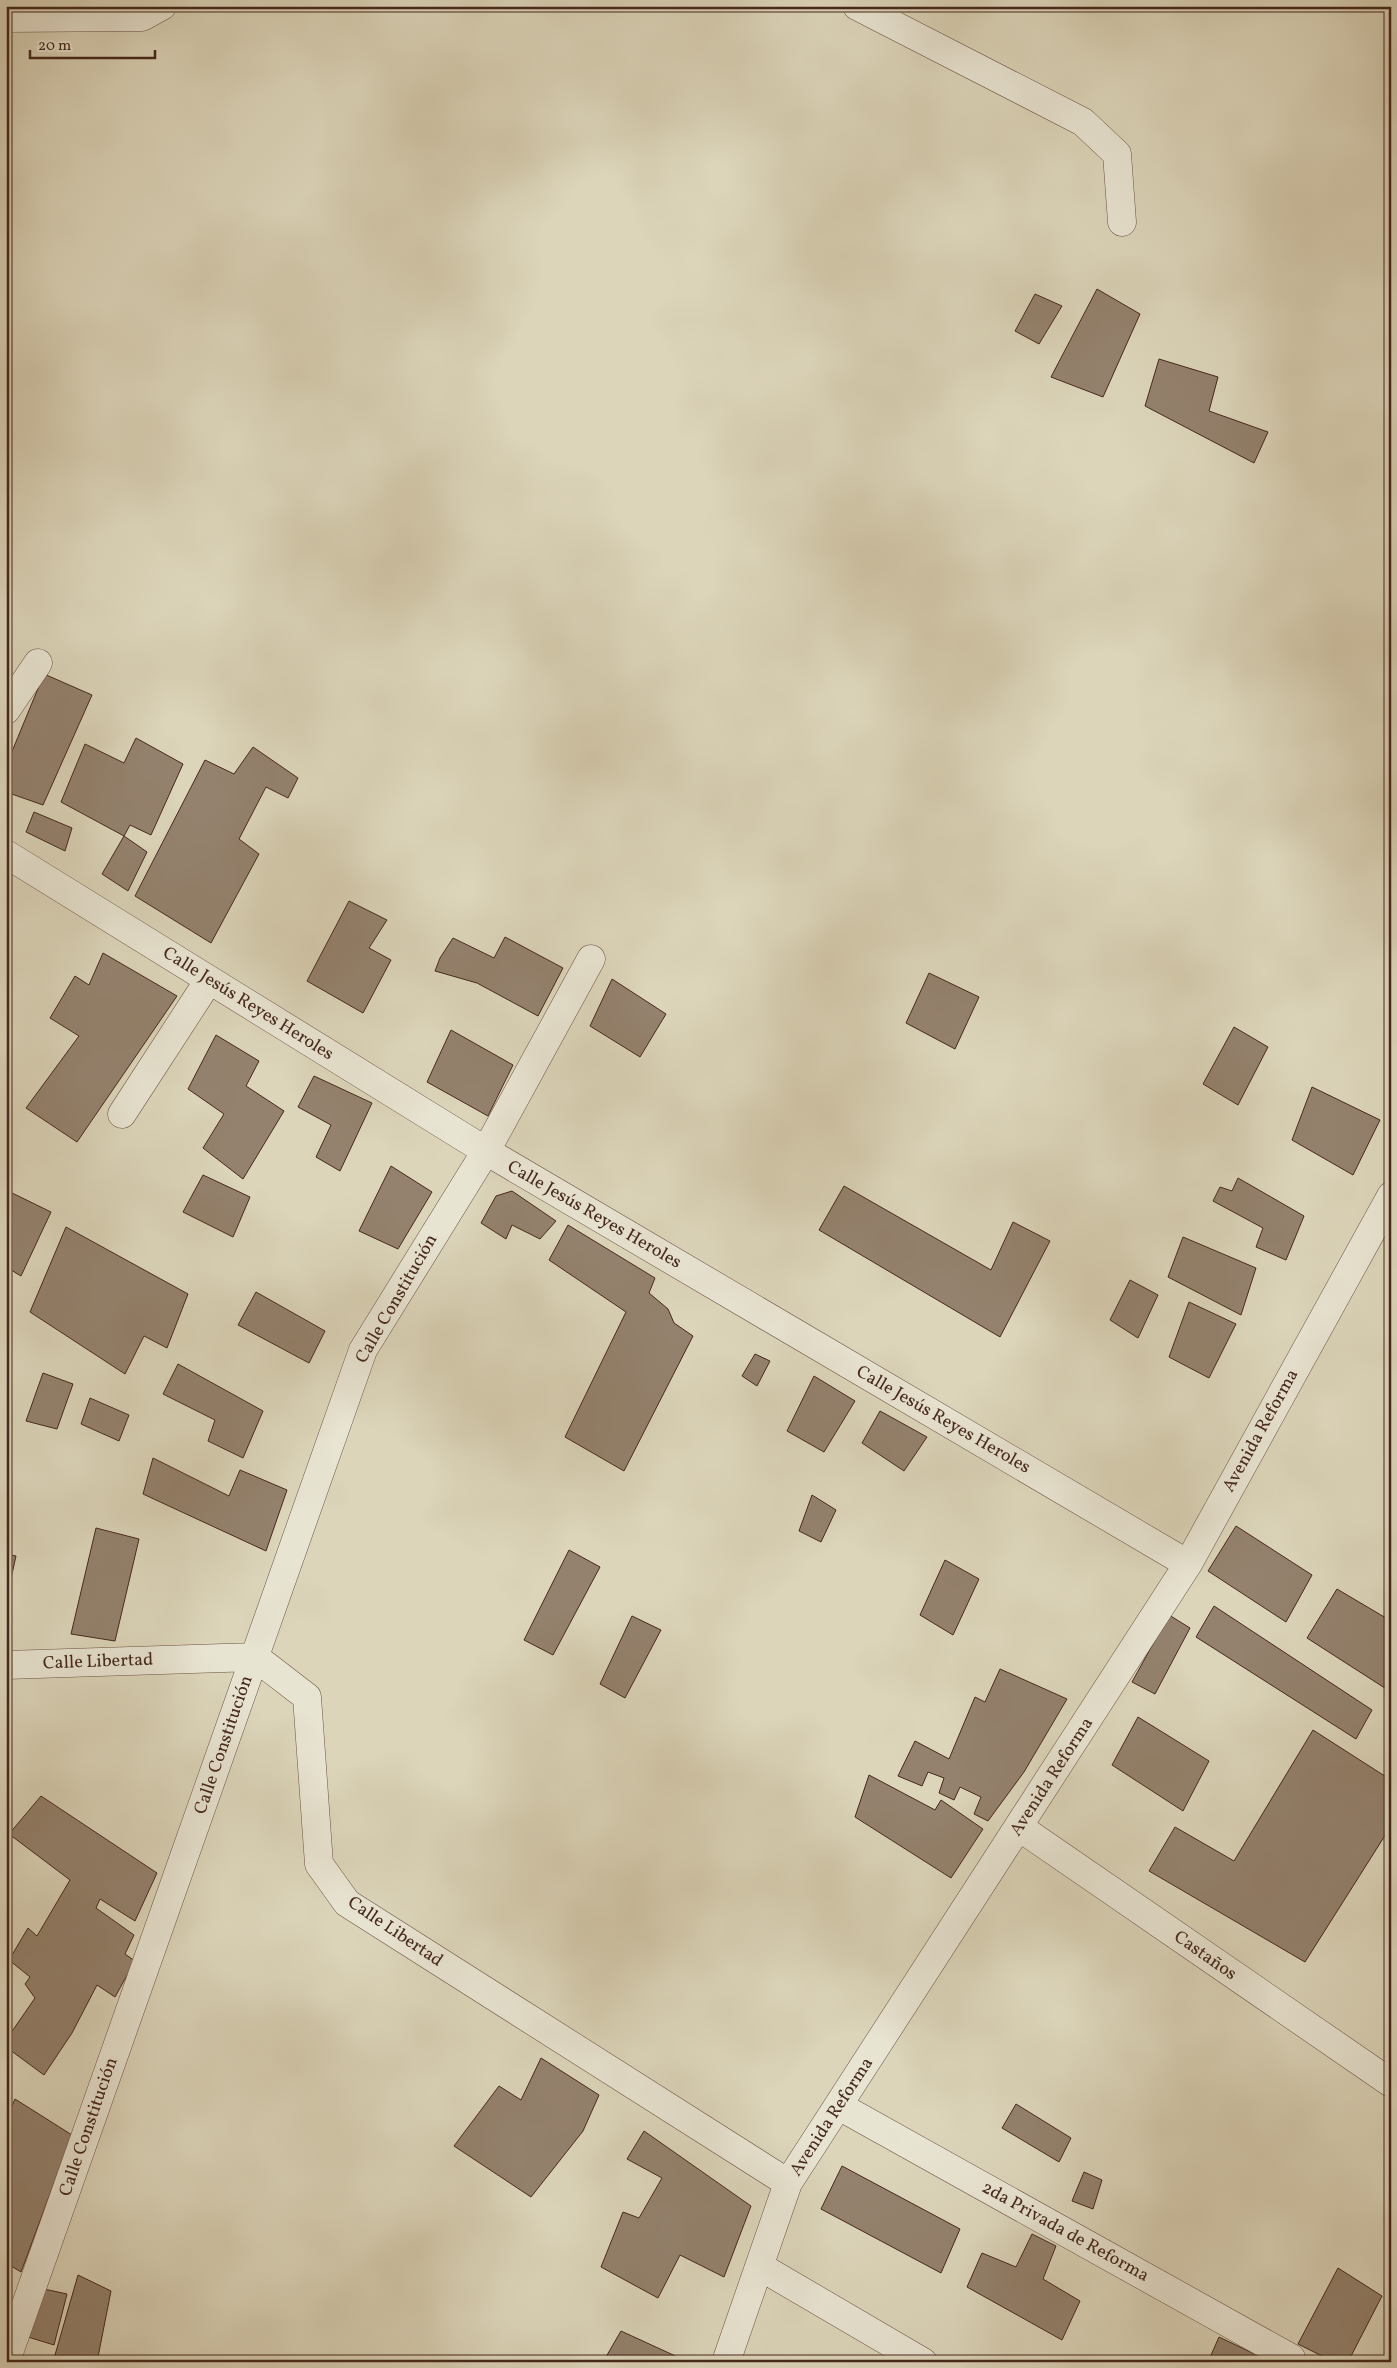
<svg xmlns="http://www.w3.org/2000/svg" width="1397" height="2368" font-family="Vollkorn,serif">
<rect width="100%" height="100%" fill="#dcd5ba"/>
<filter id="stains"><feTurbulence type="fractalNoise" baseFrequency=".004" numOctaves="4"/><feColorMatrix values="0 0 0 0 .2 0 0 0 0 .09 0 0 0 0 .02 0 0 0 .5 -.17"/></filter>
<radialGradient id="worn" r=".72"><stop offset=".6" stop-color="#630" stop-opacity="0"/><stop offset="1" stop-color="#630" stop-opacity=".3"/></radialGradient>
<path fill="#94826e" stroke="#46281c" d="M1097,289L1140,314L1103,397L1051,377Z
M1035,294L1062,306L1039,344L1015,331Z
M1159,359L1218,377L1209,411L1268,432L1254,463L1145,406Z
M44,674L92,695L43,805L6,792V766Z
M136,738L183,764L151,835L130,825L124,836L61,802L85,744L124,763Z
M253,747L298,778L288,798L266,787L239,839L259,854L211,943L135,896L205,760L234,774Z
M34,812L72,828L65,851L26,832Z
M124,836L147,852L128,891L102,874Z
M349,901L387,920L369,948L391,960L363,1013L307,981Z
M505,937L563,968L538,1016L477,983L435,971L440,958L453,938L494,958Z
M103,953L177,996L77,1142L26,1108L79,1036L50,1018L75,976L89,985Z
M929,973L979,997L955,1049L906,1023Z
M612,979L666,1014L640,1057L590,1026Z
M1234,1027L1268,1047L1238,1105L1203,1084Z
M451,1030L513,1065L488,1116L427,1082Z
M216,1035L259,1061L246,1086L284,1111L243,1179L203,1148L224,1114L188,1089Z
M314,1076L372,1103L340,1171L316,1157L331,1125L298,1107Z
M1312,1087L1380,1120L1353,1175L1292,1140Z
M391,1166L432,1192L398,1249L359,1231Z
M203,1175L250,1197L233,1237L183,1212Z
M1238,1178L1304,1216L1286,1260L1256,1247L1263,1228L1213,1201L1220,1187L1232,1191Z
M844,1186L991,1270L1013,1222L1050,1241L1000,1337L819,1230Z
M6,1190L51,1212L21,1276L6,1267Z
M512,1191L556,1221L540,1239L512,1225L506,1239L481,1223L496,1196Z
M568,1225L655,1278L649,1293L668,1309L674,1323L693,1336L624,1471L565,1437L626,1312L549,1260Z
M66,1227L188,1294L167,1348L144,1336L125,1374L30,1312Z
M1183,1237L1256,1268L1241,1315L1168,1277Z
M1130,1280L1158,1295L1138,1338L1110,1320Z
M256,1292L325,1331L309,1363L238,1325Z
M1189,1302L1236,1324L1209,1378L1169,1357Z
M755,1354L770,1361L757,1386L742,1376Z
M178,1364L263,1411L243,1458L208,1441L215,1420L163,1394Z
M43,1373L73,1384L57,1429L26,1421Z
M814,1376L855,1401L824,1452L787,1431Z
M90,1398L129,1415L119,1441L81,1424Z
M880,1411L927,1437L904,1471L862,1443Z
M153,1458L229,1496L240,1470L287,1490L266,1551L143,1494Z
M812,1495L836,1510L821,1542L799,1531Z
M1236,1526L1312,1575L1286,1622L1208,1571Z
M96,1528L139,1539L115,1641L71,1634Z
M569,1550L600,1567L553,1655L524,1640Z
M6,1554L16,1556L6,1601Z
M945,1560L979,1579L953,1635L920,1615Z
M1337,1589L1391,1621V1692L1307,1638Z
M1214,1606L1372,1710L1356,1739L1196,1637Z
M1169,1615L1190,1628L1155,1694L1132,1682Z
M632,1616L661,1630L625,1698L600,1684Z
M1000,1669L1067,1699L1024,1772L988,1821L974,1814L981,1797L960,1787L954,1800L939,1793L944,1778L928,1772L922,1786L898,1776L915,1741L949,1759L975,1697L985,1702Z
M1138,1717L1209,1761L1183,1811L1112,1765Z
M1313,1730L1391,1780V1826L1305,1962L1149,1871L1175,1827L1234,1861Z
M869,1775L935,1810L941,1800L983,1829L951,1878L855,1817Z
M41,1796L157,1873L135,1921L100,1899L96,1908L134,1935L125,1954L135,1961L115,1997L97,1985L72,2033L44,2075L6,2047V2040L35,1998L25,1984L30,1977L9,1960L28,1928L37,1936L70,1880L9,1834Z
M541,2058L599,2095L583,2131L531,2197L454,2146L499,2086L521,2100Z
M15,2099L72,2135L21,2272L6,2263V2120Z
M1016,2104L1071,2138L1059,2162L1002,2128Z
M644,2131L751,2206L724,2277L680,2255L658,2298L601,2267L623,2212L639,2218L662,2178L627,2159Z
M842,2166L960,2229L941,2273L821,2209Z
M1084,2172L1102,2180L1093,2209L1072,2201Z
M1032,2234L1056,2246L1043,2279L1080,2301L1062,2340L967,2287L982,2253L1016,2267Z
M1338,2268L1382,2296L1348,2362H1334L1298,2344Z
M78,2275L111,2291L97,2362H53Z
M44,2289L67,2294L54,2345L28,2337Z
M621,2331L682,2359L681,2362H603Z
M1219,2337L1263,2358L1261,2362H1208Z"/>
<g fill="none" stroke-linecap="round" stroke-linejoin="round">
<defs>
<path id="minor" d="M857,6L1083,122L1117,154L1122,222
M6,18L142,17L162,6
M6,710L38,663
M6,854L486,1151L1188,1564
M122,1114L209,980
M6,1665L255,1657L307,1697L319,1864L347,1903L788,2183
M1019,1827L1391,2083
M839,2106L1291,2358
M759,2266L923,2362
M6,2361L363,1350L486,1151L591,959
M726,2362L788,2183L1188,1564L1391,1196"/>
</defs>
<use href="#minor" stroke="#6c5344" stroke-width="29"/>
<use href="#minor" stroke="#e8e4d2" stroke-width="28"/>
</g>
<g text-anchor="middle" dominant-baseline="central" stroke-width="4" stroke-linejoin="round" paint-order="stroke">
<g font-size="18" fill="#46281c" stroke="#e8e4d2">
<text transform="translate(248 1004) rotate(32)">Calle Jesús Reyes Heroles</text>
<text transform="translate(594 1215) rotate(30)">Calle Jesús Reyes Heroles</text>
<text transform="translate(397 1299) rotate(-60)">Calle Constitución</text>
<text transform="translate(943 1420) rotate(30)">Calle Jesús Reyes Heroles</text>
<text transform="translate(1261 1431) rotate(-61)">Avenida Reforma</text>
<text transform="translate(98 1662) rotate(-2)">Calle Libertad</text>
<text transform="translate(224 1745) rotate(-71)">Calle Constitución</text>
<text transform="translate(1052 1777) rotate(-57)">Avenida Reforma</text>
<text transform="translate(395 1932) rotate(34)">Calle Libertad</text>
<text transform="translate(1205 1956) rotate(35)">Castaños</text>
<text transform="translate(832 2117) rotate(-57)">Avenida Reforma</text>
<text transform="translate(89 2127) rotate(-71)">Calle Constitución</text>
<text transform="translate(1065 2232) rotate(29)">2da Privada de Reforma</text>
</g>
</g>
<rect width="1397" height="2368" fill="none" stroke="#dcd5ba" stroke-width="25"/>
<rect x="8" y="8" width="1382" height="2353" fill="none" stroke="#46281c" stroke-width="2.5"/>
<rect x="12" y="12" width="1372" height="2343" fill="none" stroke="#46281c"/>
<path d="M30 50v8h125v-8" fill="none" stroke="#46281c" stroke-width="2.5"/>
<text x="38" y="50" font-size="15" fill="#46281c" stroke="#e8e4d2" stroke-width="4" paint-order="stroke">20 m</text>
<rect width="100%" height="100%" filter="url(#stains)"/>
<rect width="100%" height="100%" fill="url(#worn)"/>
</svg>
